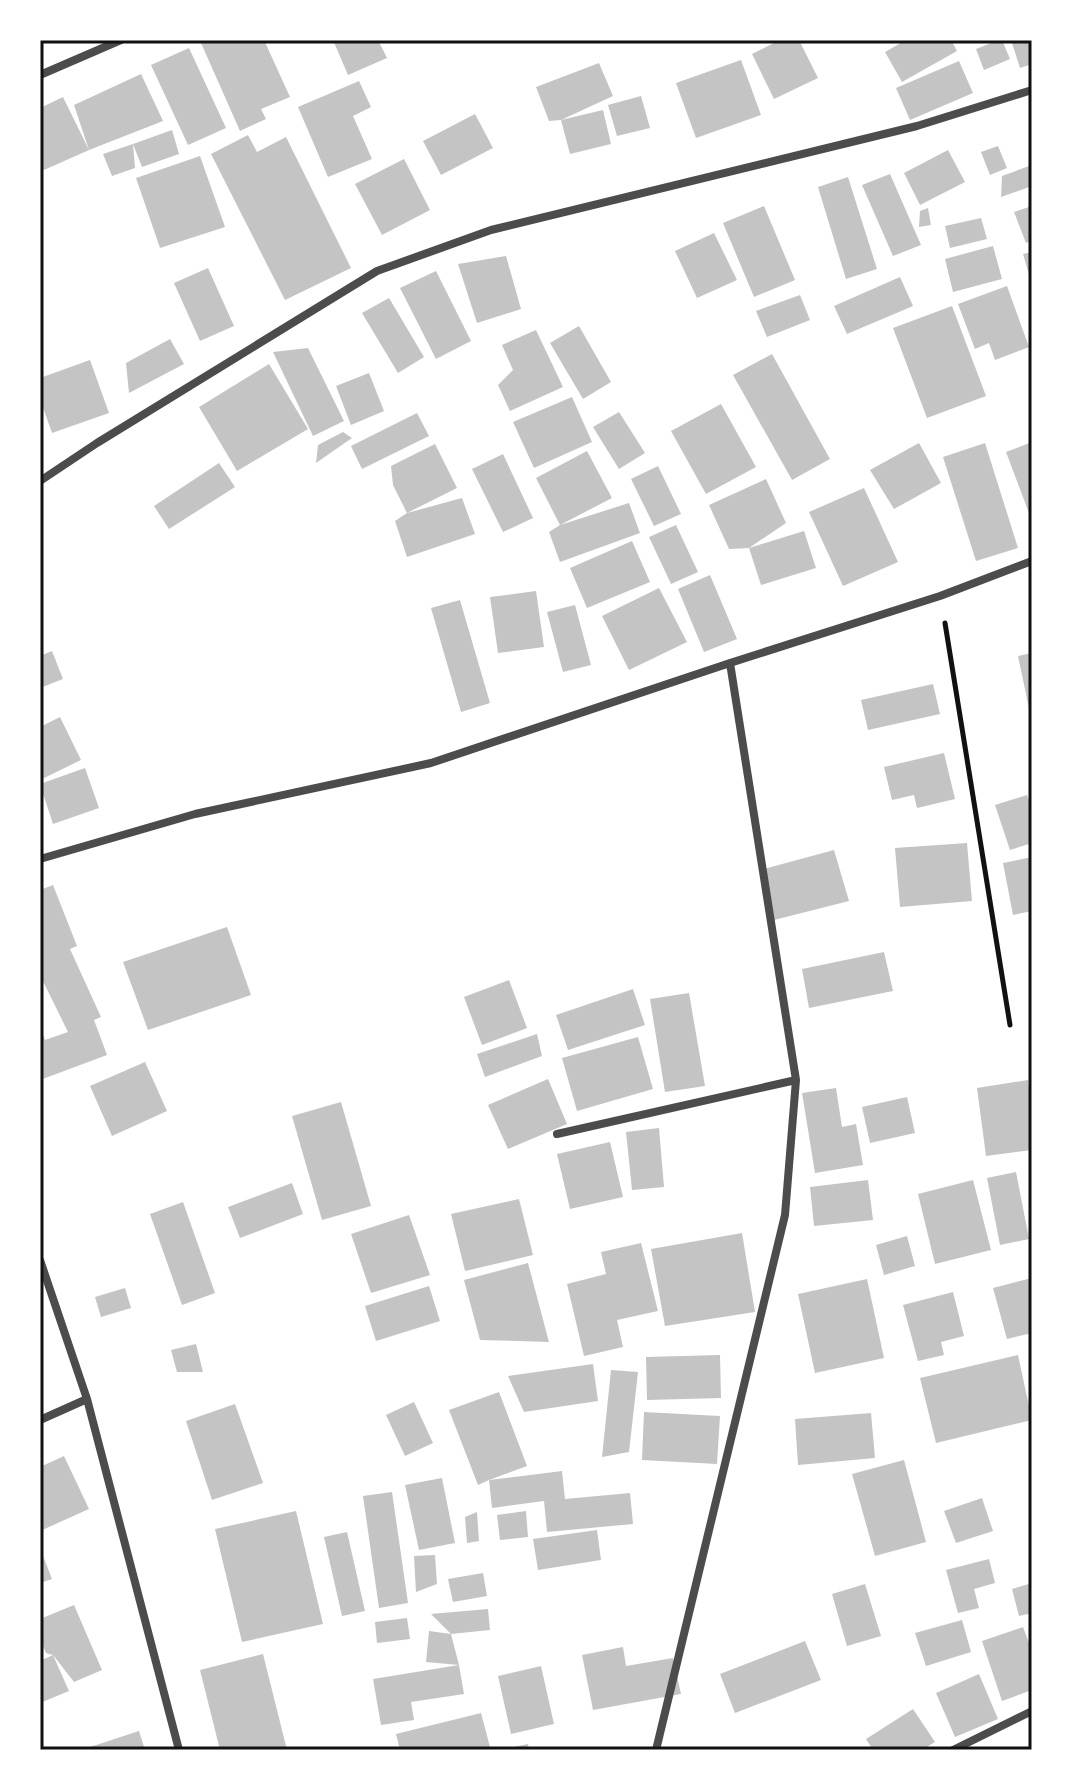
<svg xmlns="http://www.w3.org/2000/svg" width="1072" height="1790" font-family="'Fira Sans Condensed',sans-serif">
<rect width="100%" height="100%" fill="#fff"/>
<path fill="#c4c4c4" d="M209,40H264L290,97L261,109L266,119L240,131L201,43Z
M333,40H378L387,58L348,75Z
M780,40H799L818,78L774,99L752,54Z
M906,40H951L957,51L902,82L885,52Z
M999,40H1002L1010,59L984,70L976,49Z
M1011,40H1032V64L1020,68Z
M189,48L226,128L188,145L151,65Z
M741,60L761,115L696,138L676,83Z
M959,61L973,93L910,120L896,88Z
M599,63L613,96L561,120L549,121L536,87Z
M141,74L163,121L89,150L74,105Z
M359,81L371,107L353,116L372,159L328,177L298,107Z
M641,96L650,128L617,136L608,105Z
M63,97L89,150L44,170L40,162V108Z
M603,110L611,144L570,154L561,120Z
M475,114L493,148L441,175L423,141Z
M172,130L179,154L142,167L133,144Z
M248,135L257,152L286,137L351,268L285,300L211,154Z
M133,144L135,168L112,176L103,154Z
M998,146L1007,168L990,175L981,152Z
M948,150L965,182L920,205L904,173Z
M200,156L225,227L160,248L136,178Z
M404,159L430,210L382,235L355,184Z
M1032,165V186L1001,197L1002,176Z
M890,174L921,245L893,256L862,185Z
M848,177L877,269L846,279L818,187Z
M764,206L795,280L754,297L723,223Z
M1032,206V240L1026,243L1014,212Z
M928,208L931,225L919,227L920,211Z
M981,218L987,239L950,248L945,226Z
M714,233L737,280L697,298L675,251Z
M993,246L1002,279L953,292L945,259Z
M1032,252V281H1031L1023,254Z
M506,256L521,309L477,323L458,264Z
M208,268L234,326L200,341L174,283Z
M436,271L471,341L436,359L400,288Z
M900,277L913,306L847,334L834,306Z
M1007,286L1029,347L995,360L989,343L975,349L958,304Z
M800,295L810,320L767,337L756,311Z
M389,298L424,357L398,373L362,313Z
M952,306L986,396L927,418L893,328Z
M579,326L611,382L583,399L550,343Z
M536,330L563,387L510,411L498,385L513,370L502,345Z
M170,339L184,364L129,393L126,363Z
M308,348L344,421L313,436L273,352Z
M772,354L830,459L792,480L733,375Z
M90,360L109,413L52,433L40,399V378Z
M269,364L308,429L237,471L199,407Z
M369,373L384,411L351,425L336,386Z
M572,397L592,442L534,468L513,422Z
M721,404L756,467L706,494L671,431Z
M619,412L645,453L619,469L593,427Z
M417,413L429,436L362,469L351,446Z
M343,432L352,438L316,463L318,445Z
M1032,442V521L1006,452Z
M919,443L941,483L894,509L870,470Z
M985,443L1018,548L976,561L943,457Z
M435,444L457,488L407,513L393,485L391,466Z
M587,451L612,498L560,525L536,478Z
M503,454L533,518L503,532L472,469Z
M219,463L235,487L169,529L154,506Z
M658,466L681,514L654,526L631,479Z
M766,479L786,523L749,548L804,531L816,568L761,585L749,548L729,549L709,505Z
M864,488L898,562L843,586L809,512Z
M462,498L475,534L407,557L395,521L407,513Z
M629,503L640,533L560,562L549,532L560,525Z
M676,525L698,572L671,584L649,537Z
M632,541L650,582L587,608L570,568Z
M710,575L737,639L704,652L678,589Z
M659,588L687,642L629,670L602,616Z
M536,591L544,647L498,653L490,597Z
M460,600L490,703L461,712L431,608Z
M575,605L591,665L563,672L547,612Z
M52,651L63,679L40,688V656Z
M1032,653V718H1031L1018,656Z
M933,684L940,714L868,730L861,700Z
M60,717L81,760L40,780V727Z
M944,753L955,799L917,808L914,795L892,800L884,767Z
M85,768L99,808L53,824L40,784Z
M1027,795L1032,810V843L1010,850L995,805Z
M967,843L972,901L900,907L895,848Z
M834,850L849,901L774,920L760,870Z
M1032,857V911L1013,915L1003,863Z
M53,885L77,946L70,949L101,1017L94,1020L107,1055L40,1080V1027L45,1040L68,1032L40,975V890Z
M227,927L251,995L148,1030L123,962Z
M884,952L893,991L809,1008L802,969Z
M509,980L527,1028L482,1045L464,997Z
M633,989L645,1025L568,1050L556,1015Z
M689,993L705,1086L665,1092L650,999Z
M537,1034L542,1056L485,1077L477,1054Z
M638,1037L653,1089L577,1111L562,1058Z
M145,1062L167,1111L112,1136L90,1086Z
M548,1079L567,1124L508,1149L488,1105Z
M1028,1080L1032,1111V1150L986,1156L977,1088Z
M836,1088L842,1127L856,1124L863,1165L815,1173L802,1093Z
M907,1097L915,1133L870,1143L862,1107Z
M341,1102L371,1206L322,1220L292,1116Z
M659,1128L664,1187L632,1190L626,1132Z
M610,1142L623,1197L570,1209L557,1154Z
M1016,1172L1029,1239L1000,1245L987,1178Z
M868,1180L873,1220L814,1226L810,1187Z
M973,1180L991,1250L935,1264L918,1194Z
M292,1183L303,1214L240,1238L228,1207Z
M519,1199L533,1255L465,1271L451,1214Z
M183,1202L215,1293L182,1305L150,1214Z
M409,1215L430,1275L371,1293L351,1234Z
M742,1233L755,1312L665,1326L651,1249Z
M907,1236L915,1266L884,1275L876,1245Z
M641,1243L658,1311L617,1320L623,1347L584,1356L567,1284L606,1274L601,1252Z
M528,1263L549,1342L480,1340L464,1280Z
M1032,1278V1333L1007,1339L993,1288Z
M867,1279L884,1358L815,1373L798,1294Z
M429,1286L440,1321L376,1341L365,1306Z
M125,1288L131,1308L101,1317L95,1297Z
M953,1292L964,1336L941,1342L944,1355L918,1361L903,1305Z
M196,1344L203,1372H177L171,1350Z
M720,1355L721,1398L647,1400L646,1357Z
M1018,1355L1032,1420L936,1443L920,1378Z
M593,1364L598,1401L524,1412L508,1376Z
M611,1370L638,1372L629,1452L602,1457Z
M499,1392L527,1466L489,1480L562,1471L565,1499L630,1493L633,1524L547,1532L544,1501L492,1508L489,1480L478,1485L449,1410Z
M414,1402L433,1443L405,1456L386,1415Z
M235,1404L263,1483L212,1500L186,1421Z
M644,1412L720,1416L717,1464L642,1460Z
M871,1413L875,1458L798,1465L795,1419Z
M64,1456L89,1509L40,1531V1467Z
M904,1460L926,1542L875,1556L852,1474Z
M442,1478L455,1543L419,1550L405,1485Z
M392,1492L408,1603L379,1608L363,1496Z
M982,1498L993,1531L956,1543L944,1511Z
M296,1511L323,1624L242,1642L215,1529Z
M526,1511L528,1537L500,1540L497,1515Z
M477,1512L479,1541L467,1543L465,1517Z
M597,1530L601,1560L538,1570L533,1539Z
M347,1532L365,1611L342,1616L324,1537Z
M40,1548L52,1579L40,1583Z
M435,1555L437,1584L416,1592L414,1556Z
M989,1559L995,1583L974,1589L979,1608L958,1613L946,1570Z
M483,1573L487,1596L453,1602L448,1579Z
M1032,1583V1613L1019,1616L1012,1589Z
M865,1584L881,1636L847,1646L832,1594Z
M74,1605L102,1670L74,1682L53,1655L69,1691L40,1703V1661L53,1655L46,1653L40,1639V1619Z
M488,1609L490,1630L451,1634L431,1614Z
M407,1618L410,1639L377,1643L375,1622Z
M962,1620L971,1652L926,1666L915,1633Z
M1023,1627L1032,1651V1690L1002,1701L982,1641Z
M429,1631L451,1634L459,1665L426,1662Z
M805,1641L821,1680L735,1713L720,1674Z
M623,1647L626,1666L673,1658L681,1694L593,1710L582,1655Z
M263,1654L287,1750H220L200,1670Z
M459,1665L464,1694L411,1702L414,1720L381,1725L373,1679Z
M541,1666L554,1724L511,1734L498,1676Z
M979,1674L998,1719L955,1737L936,1693Z
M913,1709L935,1742L922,1750H873L866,1739Z
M481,1713L490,1747L476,1750H400L396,1734Z
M139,1731L145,1750H84V1749Z
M528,1744L529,1750H505V1749Z"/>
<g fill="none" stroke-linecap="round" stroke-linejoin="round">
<path stroke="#111" stroke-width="5" d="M945,623L1010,1025"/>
<path stroke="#4c4c4c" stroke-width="8" d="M40,75L121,40
M40,481L97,443L377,271L491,230L917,126L1032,90
M40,859L195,814L431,763L730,663L940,596L1032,561
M557,1134L796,1080
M40,1260L87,1399L179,1750
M40,1420L87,1399
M656,1750L785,1215L796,1080L730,663
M953,1750L1032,1711"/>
</g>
<rect width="1072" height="1790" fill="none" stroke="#ffffff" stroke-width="84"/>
<rect x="42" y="42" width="988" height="1706" fill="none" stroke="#111" stroke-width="3"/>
</svg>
